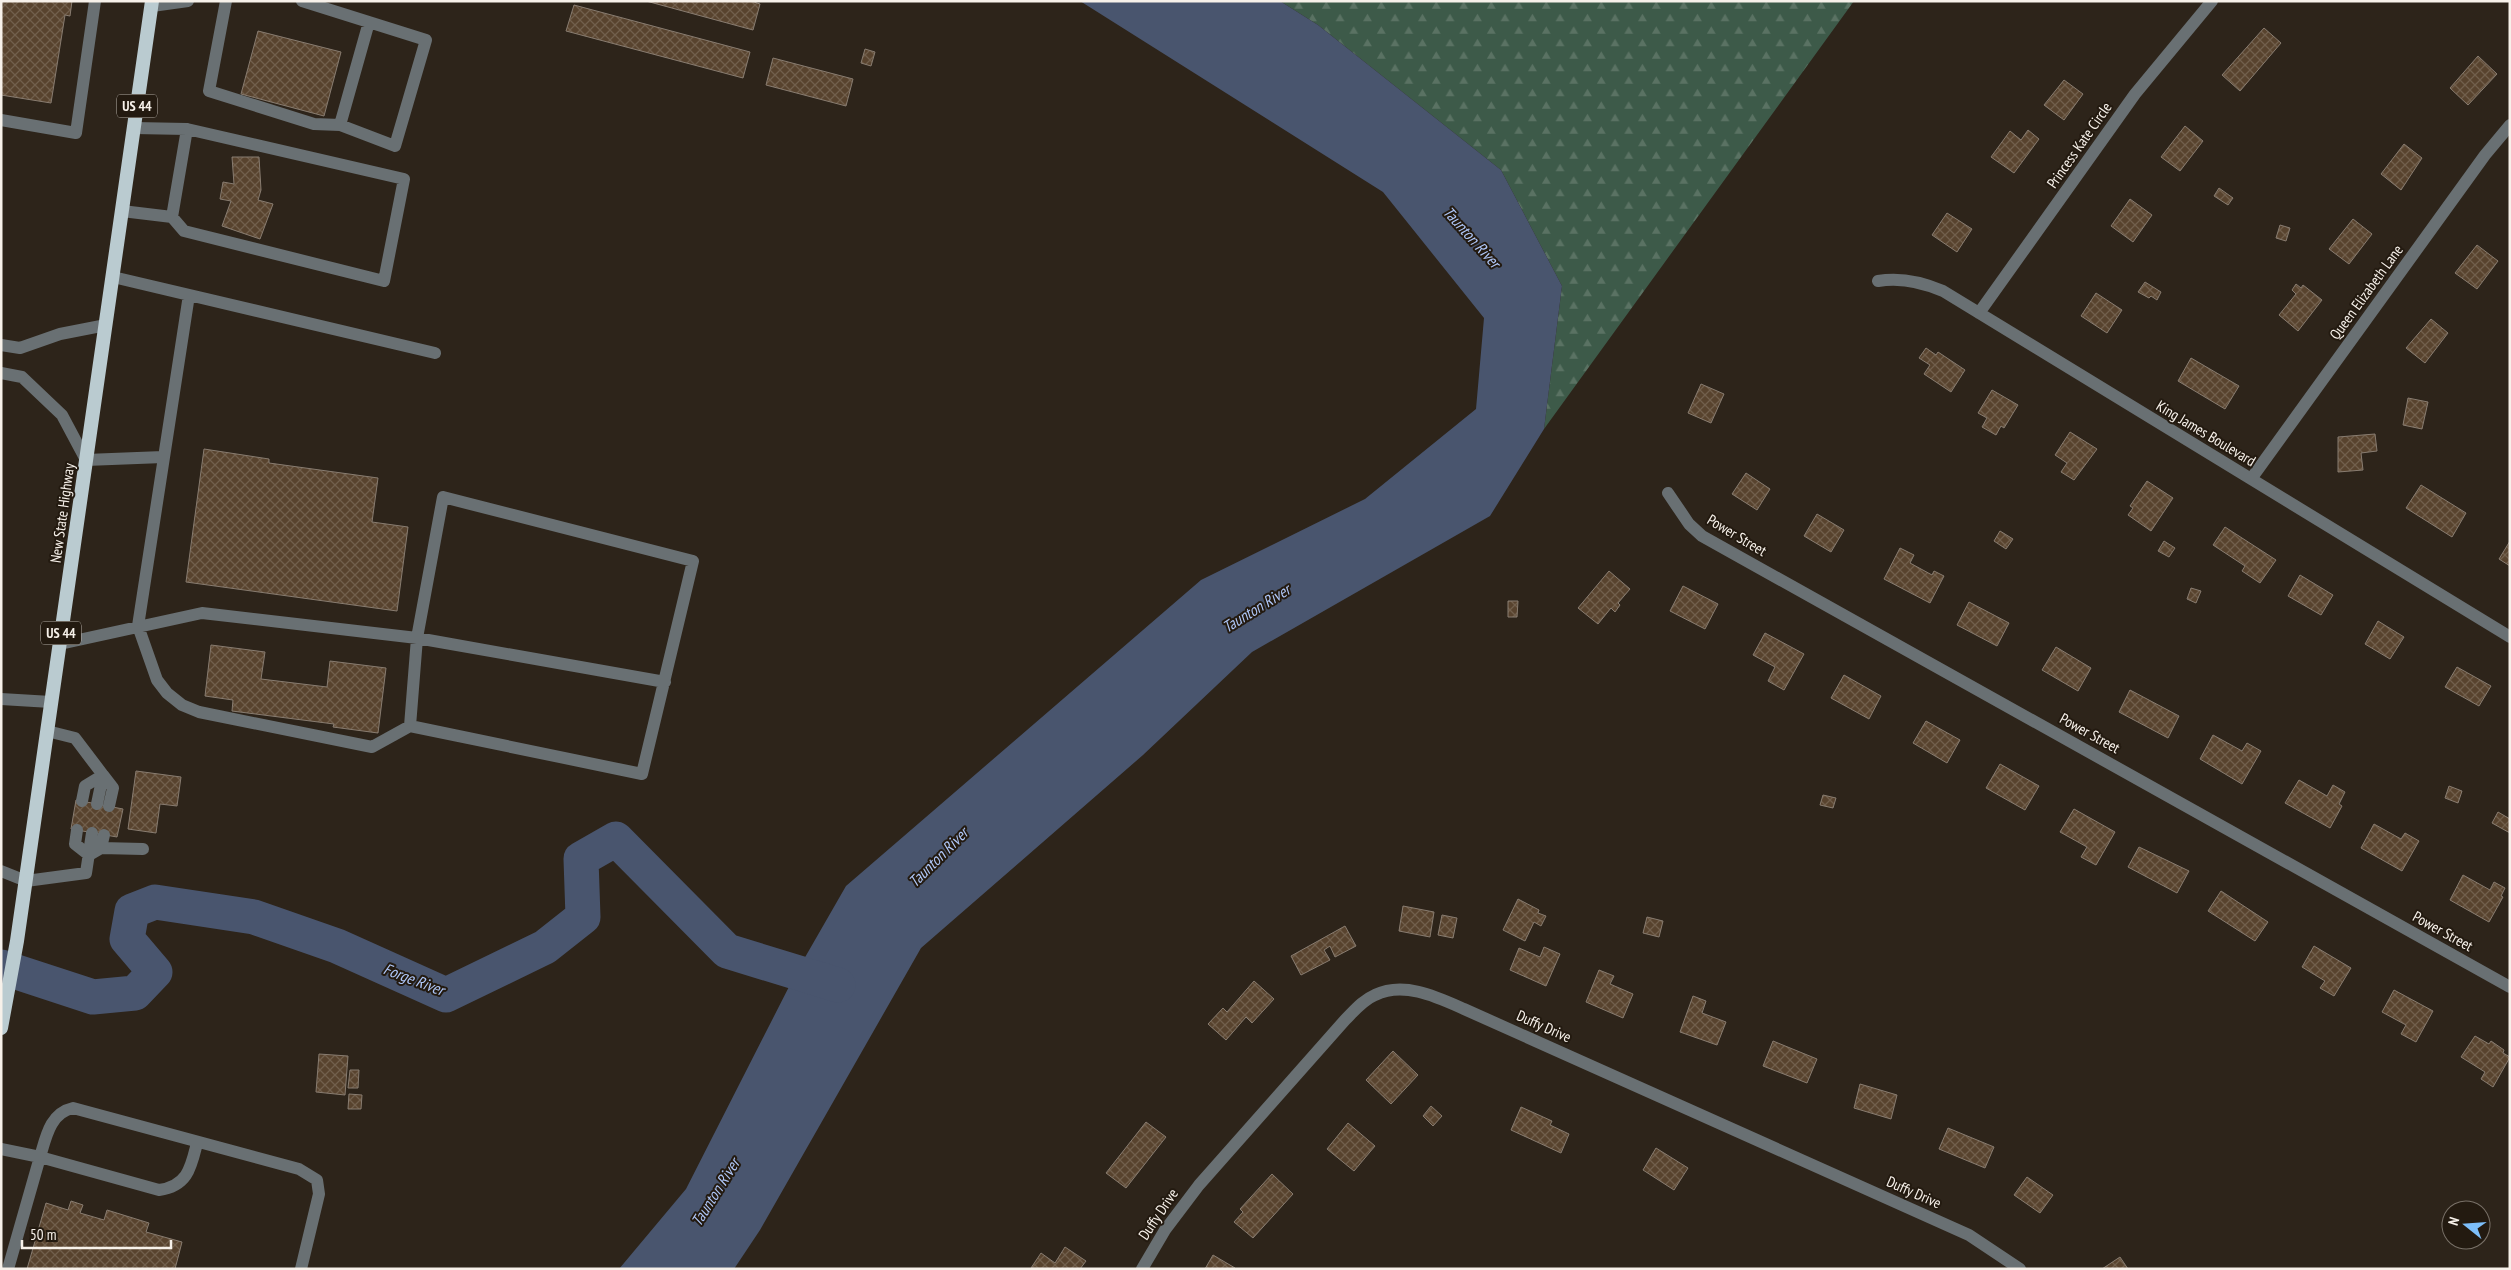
<svg xmlns="http://www.w3.org/2000/svg" width="2511" height="1270" font-family="'PT Sans Narrow',sans-serif">
<defs>
<pattern id="forest-firs" width="22" height="20" patternUnits="userSpaceOnUse" patternTransform="scale(1.25)"><rect width="22" height="20" fill="#3d5a49"/><path d="M5 1l3.5 6h-7zM16 11l3.5 6h-7z" fill="#5a7263"/></pattern>
<pattern id="building-cross-hatch" width="8" height="8" patternUnits="userSpaceOnUse" patternTransform="scale(1.25)"><rect width="8" height="8" fill="#58432e"/><path d="M0 0l8 8M0 8l8-8" fill="none" stroke="#715f4c"/></pattern>
</defs>
<rect width="100%" height="100%" fill="#2d241a"/>
<path fill="url(#forest-firs)" d="M1280,1H1854L1544,429L1562,286L1501,170L1318,25Z"/>
<path fill="#49556e" d="M1080,1H1280L1318,25L1501,170L1562,286L1544,429L1490,516L1252,652L1143,755L921,948L760,1230L734,1269H619L686,1189L796,973L846,886L1201,580L1365,499L1476,409L1484,318L1383,192Z"/>
<g fill="none" stroke-linecap="round" stroke-linejoin="round">
<path stroke="#49556e" stroke-width="35" d="M1,967L93,997L135,993L155,972L127,939L132,911L155,902L254,917L337,946L446,995L545,947L583,917L581,859L616,839L727,951L838,985"/>
</g>
<path fill="url(#building-cross-hatch)" stroke="#887c70" d="M1,1H72L70,16L65,15L51,103L1,95Z
M646,1H751L760,4L753,30Z
M574,5L750,52L743,78L566,31Z
M2264,28L2281,43L2240,91L2222,75Z
M258,31L341,52L324,116L241,94Z
M865,49L875,52L871,66L861,63Z
M2478,56L2497,74L2468,105L2450,88Z
M773,58L853,79L846,106L766,85Z
M2064,80L2083,94L2064,120L2044,105Z
M2185,126L2203,141L2180,171L2161,157Z
M2028,130L2039,139L2014,173L1991,157L2010,131L2021,140Z
M2404,144L2422,158L2401,190L2381,174Z
M232,157H259L261,190L258,200L273,204L260,239L222,226L231,201L220,199L223,182L234,184Z
M2219,188L2233,198L2228,205L2214,196Z
M2130,199L2152,215L2133,242L2111,226Z
M1947,213L1972,229L1957,252L1932,235Z
M2353,219L2372,234L2349,264L2329,249Z
M2280,225L2290,228L2286,241L2276,238Z
M2477,245L2498,261L2477,289L2455,273Z
M2145,282L2161,292L2157,300L2151,296L2149,298L2138,292Z
M2296,284L2301,288L2303,285L2322,300L2298,331L2279,315L2296,294L2292,290Z
M2096,293L2122,310L2107,333L2081,316Z
M2431,319L2448,333L2425,363L2406,348Z
M1926,348L1936,355L1938,352L1965,370L1951,392L1924,374L1930,365L1919,358Z
M2191,358L2239,386L2225,409L2178,381Z
M1701,384L1724,394L1711,423L1688,413Z
M1992,390L2018,405L2004,428L2001,426L1996,435L1982,427L1987,418L1978,413Z
M2408,398L2428,402L2422,429L2403,425Z
M2070,432L2097,449L2074,480L2061,472L2067,463L2055,455Z
M2375,434L2377,451L2361,453L2363,470L2338,472V437Z
M204,449L269,459V463L378,478L372,522L408,527L397,611L186,582Z
M1746,473L1770,489L1757,510L1732,494Z
M2147,481L2173,498L2151,531L2128,515L2133,508L2130,506Z
M2421,485L2466,513L2452,537L2406,508Z
M1817,514L1844,530L1831,552L1804,536Z
M2225,527L2276,560L2260,583L2242,571L2245,566L2213,545Z
M2000,531L2013,539L2006,549L1994,541Z
M2164,541L2175,548L2169,557L2158,551Z
M2510,541V566L2499,559Z
M1900,548L1914,555L1910,563L1932,575L1934,571L1944,576L1930,603L1884,579Z
M1609,571L1630,589L1618,603L1620,605L1615,612L1611,608L1598,624L1578,608Z
M2300,575L2333,595L2321,615L2288,596Z
M1683,586L1718,604L1705,629L1670,611Z
M2191,588L2201,591L2196,603L2187,599Z
M1508,601H1518L1517,617H1508Z
M1969,602L2009,623L1997,646L1957,625Z
M2378,621L2404,637L2390,659L2365,644Z
M1765,633L1804,654L1784,690L1768,681L1775,667L1753,655Z
M211,645L265,652L261,679L327,687L330,661L386,668L378,733L333,727L334,724L232,711L233,700L205,696Z
M2056,647L2091,668L2078,691L2042,670Z
M2457,667L2491,686L2479,706L2445,687Z
M1844,675L1881,696L1869,719L1831,698Z
M2130,690L2179,716L2168,738L2119,712Z
M1926,721L1960,740L1947,763L1913,743Z
M2213,735L2242,751L2247,743L2261,751L2242,784L2200,759Z
M2000,764L2039,786L2025,810L1986,788Z
M136,771L181,777L177,806L160,804L156,833L128,829Z
M2299,780L2327,796L2333,785L2345,792L2339,804L2342,806L2330,828L2285,803Z
M2449,786L2462,791L2458,803L2445,798Z
M1823,795L1836,798L1833,808L1820,805Z
M76,800L123,809L117,837L71,829Z
M2074,809L2115,832L2096,865L2081,857L2087,847L2060,832Z
M2498,812L2510,819V833L2492,823Z
M2374,824L2401,839L2405,833L2419,841L2402,871L2361,848Z
M2139,847L2189,871L2177,893L2128,867Z
M2463,875L2490,890L2494,882L2505,888L2501,896L2503,897L2489,922L2450,900Z
M2221,891L2268,922L2255,941L2208,911Z
M1518,899L1539,910L1538,913L1546,916L1541,926L1534,922L1525,941L1503,930Z
M1403,906L1434,912L1430,937L1399,931Z
M1442,915L1457,918L1453,938L1438,935Z
M1647,917L1663,921L1659,937L1643,933Z
M1345,926L1356,946L1335,957L1330,946L1324,950L1330,960L1301,975L1291,956Z
M2314,946L2351,968L2334,996L2320,988L2325,981L2302,967Z
M1544,947L1560,954L1546,986L1510,970L1519,948L1540,957Z
M1599,970L1614,976L1610,984L1633,994L1623,1018L1586,1002Z
M1254,981L1274,999L1252,1023L1246,1017L1226,1040L1208,1024L1223,1008L1227,1012Z
M2394,990L2433,1011L2416,1042L2401,1034L2406,1025L2382,1012Z
M1693,996L1706,1001L1702,1013L1726,1022L1717,1045L1680,1032Z
M2475,1036L2489,1044L2491,1041L2504,1050L2503,1053L2510,1057L2493,1087L2481,1079L2485,1072L2461,1057Z
M1773,1041L1817,1059L1807,1083L1763,1066Z
M1393,1051L1418,1075L1391,1104L1366,1080Z
M319,1054L348,1056L345,1095L316,1092Z
M350,1070H359L358,1088H348Z
M1860,1084L1897,1095L1891,1119L1854,1108Z
M349,1094L362,1095L361,1109H348Z
M1431,1106L1442,1116L1433,1126L1423,1116Z
M1521,1107L1552,1121L1550,1125L1569,1134L1561,1153L1511,1130Z
M1146,1122L1166,1137L1126,1188L1106,1173Z
M1348,1123L1375,1146L1354,1171L1327,1149Z
M1948,1128L1994,1147L1985,1168L1939,1149Z
M1656,1148L1688,1168L1674,1190L1643,1170Z
M1272,1174L1293,1194L1253,1238L1234,1222L1243,1212L1240,1209Z
M2027,1177L2053,1195L2040,1213L2014,1195Z
M71,1201L83,1205L80,1213L104,1220L107,1210L149,1223L146,1232L182,1242L175,1269H27L46,1203L68,1210Z
M1065,1247L1086,1261L1080,1269L1031,1268L1041,1253L1055,1263Z
M1213,1255L1235,1268V1269H1205Z
M2120,1257L2128,1269H2102Z"/>
<g fill="none" stroke-linecap="round" stroke-linejoin="round">
<path stroke="#697073" stroke-width="12" d="M226,1L209,91L314,124L340,125
M302,1L426,40L395,146L340,125L369,22
M152,6L188,1
M1,120L76,133L95,1
M122,211L172,217L184,231L384,281L404,179L187,129L134,128
M172,217L187,129
M113,277L435,353
M189,295L138,626L157,680L167,693L182,705L199,712L372,747L410,726
M1,345L20,348L60,334L106,325
M1,373L22,377L62,415L86,460L163,457
M443,497L693,561L642,774L410,726L417,638Z
M60,644L202,613L417,638L665,682
M1,699L51,702
M47,731L75,738L103,775L97,804
M82,801L85,786L103,775L113,788L109,806
M77,830L75,844L89,855L101,848L104,835
M101,848L143,849
M1,871L26,881L86,873L92,833
M1,1149L40,1157C46,1137 50,1113 73,1108L299,1169L317,1180L319,1194L301,1269
M8,1269L40,1157L159,1190C188,1186 191,1167 197,1143"/>
<path stroke="#697073" stroke-width="12" d="M1878,281C1901,277 1922,282 1943,291L2510,637
M1979,313L2135,94L2212,1
M2251,479L2485,155L2510,125
M1668,493L1689,524L1702,536L2510,987
M1142,1269L1165,1230L1199,1185L1345,1020C1354,1011 1363,1000 1375,995C1404,981 1437,997 1464,1009L1969,1235L2020,1269"/>
<path stroke="#bacbd0" stroke-width="14" d="M1,1028L17,941L152,1"/>
</g>
<g text-anchor="middle" dominant-baseline="central" stroke-width="4" stroke-linejoin="round" paint-order="stroke">
<g fill="#231a10" stroke="#b7b0a9" stroke-width="1">
<rect x="117" y="94.5" width="40" height="23" rx="4"/>
<rect x="41" y="621.5" width="40" height="23" rx="4"/>
</g>
<g font-size="14" font-weight="bold" fill="#f7f1ea">
<text x="137" y="106">US 44</text>
<text x="61" y="633">US 44</text>
</g>
<g font-size="15" fill="#f7f1ea" stroke="#231a10">
<text transform="translate(2079 145) rotate(-55)">Princess Kate Circle</text>
<text transform="translate(2366 292) rotate(-54)">Queen Elizabeth Lane</text>
<text transform="translate(2206 433) rotate(31)">King James Boulevard</text>
<text transform="translate(62 513) rotate(-82)">New State Highway</text>
<text transform="translate(1737 535) rotate(31)">Power Street</text>
<text transform="translate(2090 733) rotate(29)">Power Street</text>
<text transform="translate(2443 931) rotate(29)">Power Street</text>
<text transform="translate(1544 1026) rotate(24)">Duffy Drive</text>
<text transform="translate(1914 1192) rotate(24)">Duffy Drive</text>
<text transform="translate(1158 1214) rotate(-56)">Duffy Drive</text>
</g>
<g font-size="16" font-style="italic" fill="#afc7f8" stroke="#231a10">
<text transform="translate(1472 237) rotate(48)">Taunton River</text>
<text transform="translate(1256 608) rotate(-32)">Taunton River</text>
<text transform="translate(938 857) rotate(-45)">Taunton River</text>
<text transform="translate(414 979) rotate(21)">Forge River</text>
<text transform="translate(715 1192) rotate(-58)">Taunton River</text>
</g>
</g>
<rect width="2511" height="1270" fill="none" stroke="#f7f1ea" stroke-width="5"/>
<g transform="translate(2466 1225) rotate(287)"><circle r="24" fill="#231a10" stroke="#787067"/>
<path d="M0-4L9 19L0 12L-9 19Z" fill="#7dbef9"/>
<text y="-8" font-size="14" font-weight="bold" text-anchor="middle" fill="#f7f1ea">N</text>
</g>
<path d="M22 1240v8h149v-8" fill="none" stroke="#f7f1ea" stroke-width="2.5"/>
<text x="30" y="1240" font-size="15" fill="#f7f1ea" stroke="#231a10" stroke-width="4" paint-order="stroke">50 m</text>
</svg>
